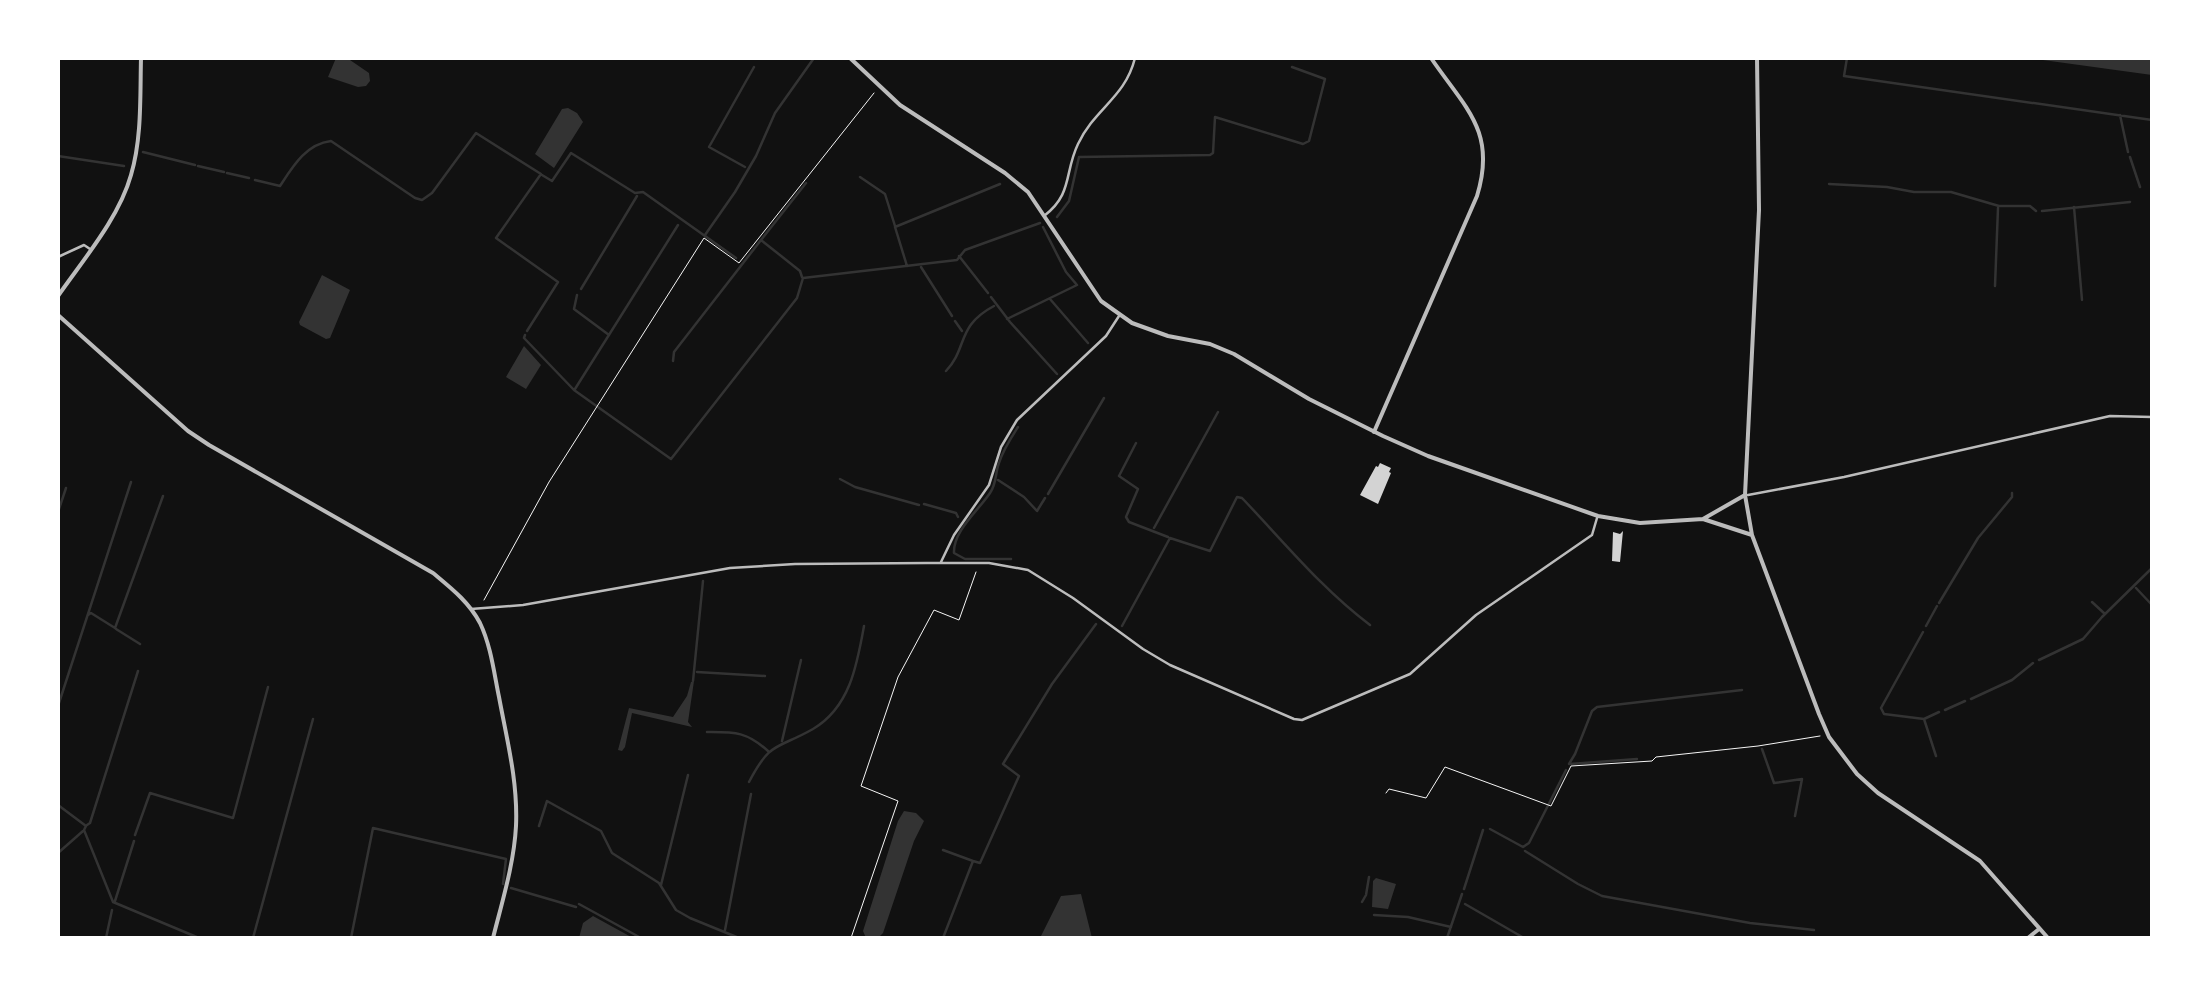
<svg xmlns="http://www.w3.org/2000/svg" width="2210" height="996" font-family="'Archivo Narrow',sans-serif">
<rect width="100%" height="100%" fill="#111"/>
<path fill="#333" d="M336,58L350,60L369,73L370,81L366,86L358,87L328,77Z
M2028,58H2152V75Z
M568,108L577,113L583,122L554,168L535,154L562,109Z
M322,275L350,290L330,338L326,339L300,325L299,322Z
M524,346L541,365L526,389L506,377Z
M694,681L688,722L692,727L632,713L625,747L622,751L618,750L629,708L673,717L687,696L691,682Z
M904,811L916,813L924,821L914,841L883,933L878,938H866L863,931L898,821Z
M1376,878L1396,884L1388,909L1372,907L1373,881Z
M1081,894L1092,938H1040L1061,896Z
M593,916L633,938H579L583,923Z"/>
<g fill="none" stroke-linecap="round" stroke-linejoin="round">
<path stroke="#333" stroke-width="2.5" d="M1847,58L1844,76L2152,120
M2120,115L2128,152
M143,152L195,165
M58,156L124,166
M2130,157L2140,187
M198,166L224,172
M745,167L709,147L754,67
M227,173L249,178
M542,175L552,181L571,153L635,193L643,192L736,258
M860,177L885,194L895,226
M255,180L280,186C293,166 306,144 331,141L415,198L422,200L432,193L476,133L541,174L496,238L558,282L527,331
M1829,184L1887,187L1914,192H1951L1999,206H2030L2036,211
M2074,207L2082,300
M2042,211L2130,202
M1057,217L1069,201L1079,157L1210,155L1213,153L1215,117L1303,144L1309,141L1325,79L1292,67
M705,235L735,192L756,156L775,113L814,58
M761,240L806,183
M959,256L988,293
M907,266L895,227L1000,184
M921,267L952,316
M1995,286L1998,208
M581,289L637,196
M577,295L574,309L609,335
M991,297L1010,322L1057,374
M1050,299L1088,343
M1007,319L1077,285L1066,272L1043,227
M955,321L962,331
M525,335L524,338L574,390L671,459L797,298L803,278L957,260L965,250L1040,223
M673,361L674,352L761,240L800,271L802,277
M946,371C968,348 956,326 994,306
M575,389L678,225
M1136,443L1119,476L1138,489L1126,517L1129,522L1168,537
M840,479L855,487L919,505
M998,480L1024,497L1037,511L1045,498
M1048,494L1104,398
M924,504L956,513L958,517
M58,512L66,488
M1154,528L1218,412
M1011,559H965L954,553C953,531 978,511 990,493C997,483 995,473 999,463C1003,450 1011,438 1018,427
M2136,588L2152,605
M2092,602L2105,614
M1939,603L1978,538L2012,497V493
M88,615L91,613L115,628L163,496
M1122,626L1170,538L1210,551L1237,497L1242,498C1284,542 1322,589 1370,625
M1926,626L1937,606
M116,629L140,644
M1923,632L1881,708L1884,714L1924,719L1939,712
M2039,660L2083,639L2102,617L2152,568
M697,672L765,676
M693,681L703,581
M1971,699L2012,680L2033,663
M58,706L131,482
M1945,710L1965,701
M1924,719L1936,756
M707,732C734,732 746,731 768,751
M782,741L801,660
M1762,749L1774,783L1802,779L1795,816
M1569,764L1575,754L1592,711L1597,707L1742,690
M1570,764L1637,759
M749,782C771,740 776,750 813,729C850,707 857,665 864,626
M58,805L86,826L84,830L113,902L199,938
M87,825L90,823L138,671
M539,826L547,801L601,831L612,853L659,883L676,910L690,918L739,938
M1490,829L1523,847L1529,843L1566,770
M135,835L150,793L233,818L268,687
M943,850L973,861L943,938
M1525,851L1578,884L1602,896L1750,923L1814,930
M58,853L83,831
M973,861L980,863L1019,776L1003,764L1052,684L1096,624
M661,885L688,775
M511,888L576,907
M1464,889L1483,830
M115,901L134,841
M1362,902L1366,895L1369,877
M579,904L641,938
M1465,904L1524,938
M1374,915L1408,917L1451,927
M725,930L751,794
M106,938L112,910
M253,938L313,719
M351,938L373,828L506,859L503,884
M1447,938L1462,894"/>
</g>
<path fill="#d3d3d3" d="M1380,463L1391,468L1389,472L1391,473L1378,504L1360,495L1376,466L1378,467Z
M1623,531L1620,562L1612,561L1613,532L1620,534Z"/>
<g fill="none" stroke-linecap="round" stroke-linejoin="round">
<path stroke="#f5f5f5" stroke-width="1" d="M484,600L549,482L704,238L739,263L874,93
M1386,793L1389,789L1426,798L1445,767L1551,806L1571,766L1652,761L1656,757L1758,746L1820,736
M851,938L898,801L861,786L898,677L934,610L959,620L976,572"/>
<path stroke="#bcbcbc" stroke-width="2.5" d="M1044,216C1073,194 1064,173 1078,144C1095,108 1125,98 1135,58
M58,257L84,245L90,249
M1748,495L1844,477L2110,416L2152,417
M941,562L954,535L989,485L1001,447L1017,420L1106,336L1119,316
M471,609L523,605L730,568L795,564L927,563H989L1028,570L1073,598L1143,649L1170,665L1294,719L1302,720L1410,674L1476,615L1592,535L1597,518"/>
<path stroke="#bcbcbc" stroke-width="4" d="M850,58L900,105L1005,173L1028,192L1101,301L1132,323L1168,336L1210,344L1234,354L1309,399L1383,436L1428,456L1598,516L1640,523L1703,519L1752,535
M1757,58L1759,210L1745,495L1752,535L1819,714L1829,737L1857,774L1878,793L1980,861L2048,938
M58,296C83,260 119,218 131,175C142,138 140,96 141,58
M58,315L188,431L209,445L433,573C451,588 469,602 480,623C491,646 494,673 499,697C507,740 518,782 516,826C514,864 502,902 493,938
M1374,432L1477,196C1497,131 1465,108 1431,58
M1703,519L1745,495
M2028,938L2039,929"/>
</g>
<rect width="2210" height="996" fill="none" stroke="#ffffff" stroke-width="120"/>
</svg>
